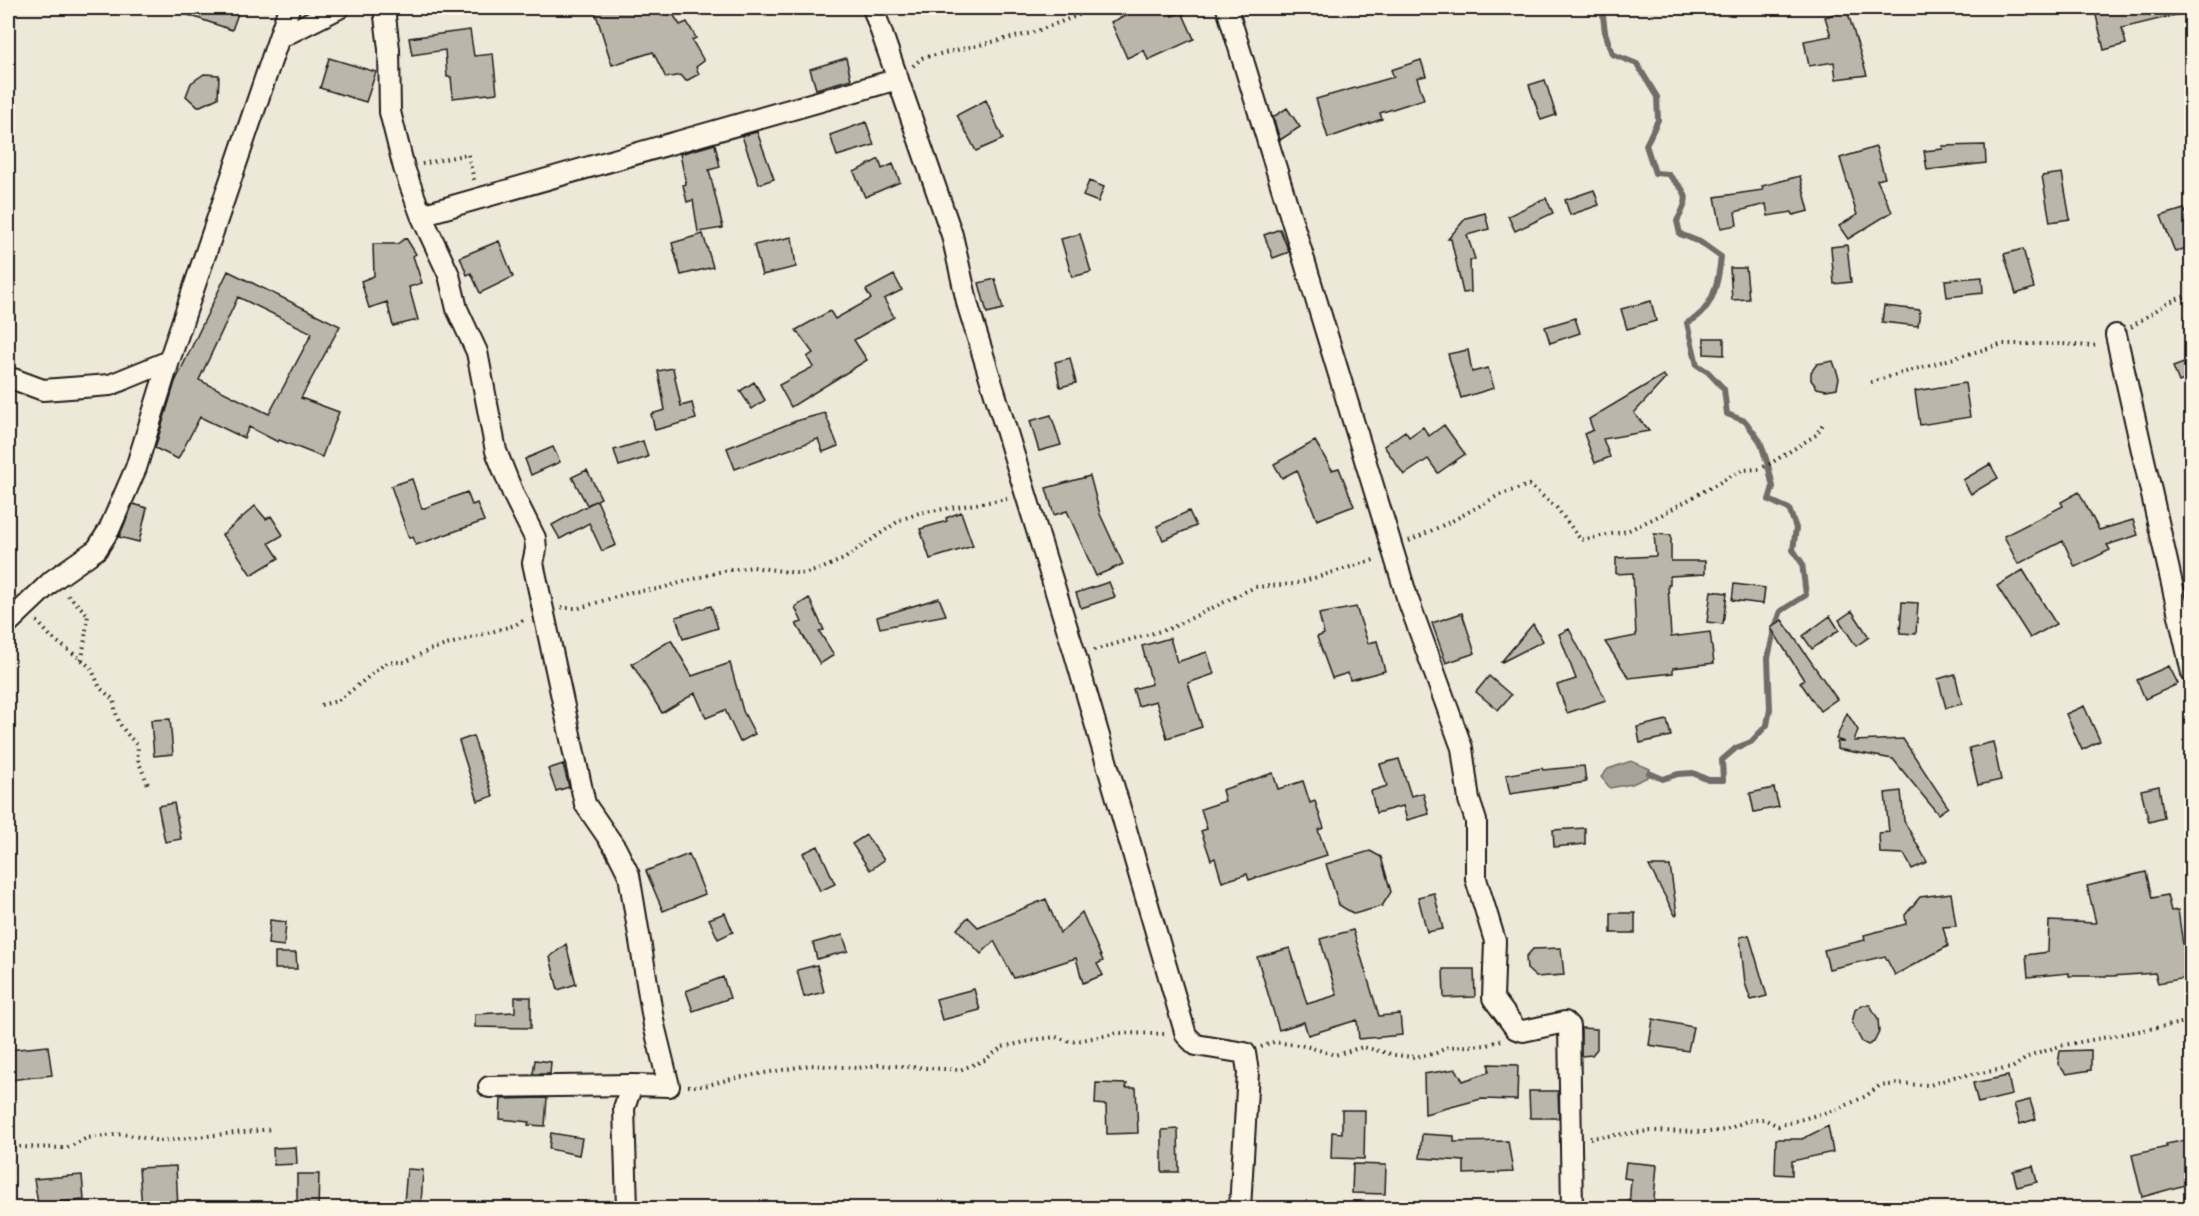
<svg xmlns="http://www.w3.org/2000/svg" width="2199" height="1216" font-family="Dekko,sans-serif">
<rect width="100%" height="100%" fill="#eee8d9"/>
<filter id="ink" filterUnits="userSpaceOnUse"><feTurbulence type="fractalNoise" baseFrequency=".0167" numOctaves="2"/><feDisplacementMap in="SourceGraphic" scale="12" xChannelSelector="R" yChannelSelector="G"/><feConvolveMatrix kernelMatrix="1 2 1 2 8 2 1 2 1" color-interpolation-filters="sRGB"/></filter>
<g filter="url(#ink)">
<path fill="#a7a299" stroke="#6f6c67" stroke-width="1.5" d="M1631,761L1650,769L1648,777L1632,784L1610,788L1601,777L1608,769Z"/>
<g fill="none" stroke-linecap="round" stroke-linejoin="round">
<path stroke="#6f6c67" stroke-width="6" d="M1602,8L1605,32L1612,54L1637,64L1657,97L1658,120L1646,145L1655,173L1668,174C1687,194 1692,194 1677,221L1680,234L1700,242L1721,257C1718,284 1713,311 1687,323L1697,365L1708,372L1724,389L1727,414L1745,421L1760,441L1768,465L1773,487L1769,500L1789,509L1796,528L1793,550L1802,563L1806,595L1781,611L1774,630L1768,658L1770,709L1767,725L1751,742L1736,748L1722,760L1723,780H1708L1693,773L1678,774L1663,779L1649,773"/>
</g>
<path fill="#bab6aa" stroke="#1c1c1c" stroke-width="1.5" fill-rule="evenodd" d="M175,8H240L232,30L174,10Z
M594,8H669L680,25L687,22L696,38L692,40L704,61L696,67L699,74L686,81L681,75L666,78L653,52L612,65Z
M1144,8H1168L1172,16L1182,12L1194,39L1148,60L1144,50L1127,58L1111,22Z
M2111,8H2179L2180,14L2122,28L2126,44L2104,50L2095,11Z
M1847,10L1867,75L1836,79L1834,62L1809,66L1804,41L1831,36L1825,17Z
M470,30L474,56L493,54L497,93L453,98L451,77H447L445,50L412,55L409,38Z
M329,58L376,72L366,102L320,88Z
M846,58L851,79L816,89L810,69Z
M1421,60L1426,76L1417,78L1424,99L1380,113L1382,119L1328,138L1316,99L1394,77L1391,70Z
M204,74L219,75L218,98L198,107L186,96L191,83Z
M1545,80L1556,115L1541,120L1529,85Z
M986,100L1003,139L976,151L957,115Z
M1287,108L1300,127L1280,140L1273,117Z
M866,122L874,145L837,156L830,135Z
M757,132L774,179L759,184L742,136Z
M715,144L720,167L709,170L723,228L698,232L693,200L687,202L683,185L686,184L680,154Z
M1985,145L1986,163L1927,170L1924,151L1943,149L1942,146Z
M1876,147L1885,178L1877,180L1892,212L1848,239L1839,226L1857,215L1840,158Z
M879,159L882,169L893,164L900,182L865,197L854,172Z
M2062,173L2070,219L2050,222L2042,176Z
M1800,176L1809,211L1793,215L1792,212L1768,216L1766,204L1735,212L1737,225L1721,228L1715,197L1763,190L1762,186Z
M1089,181L1104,187L1098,202L1083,196Z
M1594,190L1599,205L1570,215L1565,200Z
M1546,198L1553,213L1515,231L1508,216Z
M2184,209L2192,226V246L2175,252L2161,216Z
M1485,213L1489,229L1467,235L1475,259L1470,260L1471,292L1463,293L1451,239H1448L1466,218Z
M1280,229L1289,252L1273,258L1264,235Z
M703,234L713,267L681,275L672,243Z
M1080,234L1091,272L1072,277L1061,239Z
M792,237L796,267L762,275L754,245Z
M406,238L416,254L413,256L422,283L409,287L418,320L393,326L387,302L369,308L361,281L374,276L373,244H397Z
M499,241L513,277L480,293L471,273L467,275L460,257Z
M1847,245L1851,282L1834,284L1831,247Z
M2023,249L2034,288L2016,294L2004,254Z
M1730,268H1746L1749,299L1732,300Z
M228,271L340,326L301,398L339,412L322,457L279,440L278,442L249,427L244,438L200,417L178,459L155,448L175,382ZM238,297L312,333L269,414L199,380Z
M894,275L902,290L884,299L894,317L854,340L867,360L791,407L779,385L813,367L807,357L813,353L796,330L830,311L835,319L871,299L866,290Z
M1982,277L1983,293L1947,297L1945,280Z
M995,279L1003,309L987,313L979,283Z
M1651,301L1656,321L1627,329L1621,309Z
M1884,306L1920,310L1918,326L1882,322Z
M1575,318L1580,333L1550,343L1545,327Z
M1704,338H1724V355L1704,354Z
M1468,350L1472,372L1488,368L1494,388L1461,398L1448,354Z
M1070,358L1076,383L1060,387L1055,362Z
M2192,360V377L2179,382L2173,367Z
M1833,361L1839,378L1837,388L1826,390L1817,388L1811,380V372L1817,364Z
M673,368L681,406L692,403L696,419L655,430L651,414L665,410L658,371Z
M1663,375L1666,378L1634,413L1649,431L1603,439L1610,457L1595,463L1584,434L1593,430L1589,419Z
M754,382L765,400L752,409L740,391Z
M1965,383L1970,417L1920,425L1915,391Z
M825,413L838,446L823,452L818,439L735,469L727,448L796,421Z
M1051,415L1061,445L1039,451L1030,421Z
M1444,425L1465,454L1438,473L1428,459L1404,475L1384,446L1405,431L1409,437L1423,427L1429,436Z
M643,441L648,457L619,466L614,450Z
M1315,441L1332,470L1339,468L1354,506L1317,520L1297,470L1282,478L1274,464Z
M553,447L560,462L531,475L525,459Z
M1990,464L1998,478L1971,494L1963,480Z
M587,470L601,498L587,505L572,477Z
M1090,476L1100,514L1123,564L1096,576L1067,511L1054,515L1046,488Z
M412,479L422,509L467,492L472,505L477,503L484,521L416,545L413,537L409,538L391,486Z
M2079,492L2099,530L2133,520L2138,535L2107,545L2110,550L2075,567L2063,541L2018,564L2004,536L2063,506L2061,502Z
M597,500L616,545L602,551L589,523L560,539L552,525Z
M133,504L147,508L139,542L119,537Z
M255,506L266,519L271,516L283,535L269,543L279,558L251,575L235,550L222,535Z
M1189,511L1196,526L1163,540L1157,526Z
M961,512L973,546L930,559L920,529L947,521L946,518Z
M1654,534L1671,535V561H1705V574L1670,576V585H1668L1671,637L1710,632L1714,663L1673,668V673L1629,678L1605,642L1636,636L1633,573L1616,574V558L1656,556Z
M2023,570L2056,624L2030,638L1997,586Z
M1109,582L1115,597L1081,608L1076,593Z
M1734,584L1765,588L1763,604L1732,600Z
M1711,591L1727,593L1723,624L1707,622Z
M809,598L824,630L819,631L834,655L820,664L796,624L802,622L795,607Z
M939,598L946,615L880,628L877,617Z
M1902,602L1918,603L1916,634L1900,633Z
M711,606L718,628L683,639L676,617Z
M1356,607L1368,643L1377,641L1385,671L1350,680L1348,673L1332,678L1317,637L1324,634L1319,614Z
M1852,611L1869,637L1856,646L1839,620Z
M1462,613L1475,653L1446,663L1432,623Z
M1830,616L1839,630L1812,649L1803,636Z
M1782,620L1837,699L1820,711L1800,682L1804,680L1771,628Z
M1533,624L1543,641L1502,662H1501Z
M1569,629L1606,700L1567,713L1557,685L1576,679L1559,634Z
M1170,638L1177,662L1207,652L1214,674L1188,683L1202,727L1167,738L1156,701L1138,706L1133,689L1152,684L1142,646Z
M671,640L692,676L730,663L743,711L755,734L740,742L725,710L706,718L695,693L662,713L632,664Z
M2169,666L2178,684L2145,699L2137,680Z
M1955,674L1962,704L1946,708L1938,679Z
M1489,676L1511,695L1498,710L1476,692Z
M2084,706L2100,741L2082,750L2066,714Z
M1847,713L1858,730L1854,741L1903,739L1948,807L1938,814L1893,759L1837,749V742H1844L1836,739Z
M170,719L173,754L154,756L151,720Z
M1667,720L1671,736L1640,743L1637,727Z
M473,736L493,796L478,801L459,741Z
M1993,742L2001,780L1978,785L1969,748Z
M1399,759L1411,796L1423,793L1429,814L1407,820L1403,806L1376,813L1371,791L1387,786L1380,764Z
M563,764L569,787L556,791L548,769Z
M1584,766L1586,782L1510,794L1506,775L1542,768L1543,770Z
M1273,773L1278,789L1303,781L1310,803L1315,801L1324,828L1318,830L1327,855L1249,880L1247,874L1222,882L1215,858L1211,860L1201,831L1207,829L1201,809L1225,801L1222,790Z
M2159,786L2164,818L2149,822L2141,790Z
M1774,788L1779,807L1754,812L1750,793Z
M1901,791L1904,821L1927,862L1912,869L1904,854L1880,853L1879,833L1889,832L1885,793Z
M174,803L181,839L165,842L158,806Z
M1585,828V844L1554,847L1553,830Z
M866,835L884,860L870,870L852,844Z
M818,846L835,884L820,891L803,853Z
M1370,851L1381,857L1391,892L1382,906L1354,914L1339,905L1326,864Z
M689,854L705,894L663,911L646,871Z
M1649,866H1670L1677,914L1675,915Z
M2146,872L2152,898L2167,895L2171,911L2178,910L2183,945H2187L2192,977L2158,983L2155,973L2112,976H2069V973L2028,977L2026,955L2048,952L2049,921L2096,923L2087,886Z
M1434,893L1443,929L1427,932L1418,897Z
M1951,893L1956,926L1943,927L1948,946L1895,975L1885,956L1829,969L1824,950L1865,940L1864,935L1906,924L1905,915L1920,897Z
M1046,899L1060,933L1082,912L1103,961L1097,964L1103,975L1083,983L1076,958L1014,978L994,941L981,954L957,929L968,917L978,927Z
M725,913L733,932L718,939L709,919Z
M1611,913H1635V933H1611Z
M270,920L286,922L284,946L268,944Z
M1353,930L1379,1016L1400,1014L1402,1035L1359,1039L1357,1020L1308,1035L1304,1022L1279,1030L1257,957L1290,948L1307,1004L1337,995L1320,939Z
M843,935L848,951L817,959L813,943Z
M1749,935L1767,996L1751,1000L1745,983L1740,937Z
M566,944L576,984L558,990L550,957Z
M1561,948L1564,975L1536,977L1527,969L1526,957L1533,949Z
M275,953H296L297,969H275Z
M817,965L824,992L804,997L797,970Z
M1443,969H1474L1475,997L1444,998Z
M723,977L730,998L693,1011L686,991Z
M974,989L980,1010L942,1020L936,999Z
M515,997H531V1028L475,1027V1014L515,1012Z
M1862,1005H1870L1878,1019L1879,1032L1874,1042L1868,1045L1862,1042L1852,1023L1855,1010Z
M1653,1019L1693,1027L1688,1051L1649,1045Z
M1581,1028L1597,1029V1049L1592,1055L1581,1056Z
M48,1046L52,1075L10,1080L8,1050Z
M2091,1050V1070L2066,1074L2058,1064L2060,1051Z
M535,1060L551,1062L550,1074H533Z
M1489,1064L1518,1065L1517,1100L1481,1099L1425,1114L1424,1074L1456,1069L1463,1081L1489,1072Z
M2008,1076L2012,1095L1978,1103L1973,1083Z
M1096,1083L1127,1084L1126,1088H1136L1138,1133L1107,1134L1106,1105L1095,1104Z
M1529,1091H1558L1559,1118H1530Z
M547,1098L545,1126L528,1125L529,1122L500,1119L501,1099Z
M2030,1100L2036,1119L2020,1124L2014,1104Z
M1342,1110H1365L1364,1159L1331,1158L1332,1132L1342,1133Z
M1828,1126L1833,1152L1792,1161V1175L1775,1174L1776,1139H1802Z
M1178,1129L1179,1172H1162V1130Z
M551,1133L582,1138L579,1155L549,1149Z
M1422,1134L1454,1136V1142L1508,1141L1513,1172L1464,1174V1161L1420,1158Z
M2192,1139V1183L2142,1197L2132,1155L2167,1147L2166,1144Z
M296,1147L297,1164L274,1165L273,1148Z
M1626,1162L1657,1165L1653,1209H1629L1631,1179L1624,1178Z
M1353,1164L1386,1165L1385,1194L1352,1193Z
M176,1166L178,1209H142L139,1168Z
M2033,1166L2037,1182L2017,1187L2013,1171Z
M407,1169L423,1170L421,1205L404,1203Z
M297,1174H319L318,1209H297Z
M82,1175L84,1200L38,1204L34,1179Z"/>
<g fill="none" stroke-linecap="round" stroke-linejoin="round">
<defs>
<path id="minor" d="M384,8L389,49L390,112L404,168L421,215L449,275L457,309L477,352L496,451L514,496L535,538L536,549L533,563L585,804L616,849L629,875L654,1025L669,1086L632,1085L624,1108L627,1208
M873,8L952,235L968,306L1075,654L1186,1035L1196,1045L1245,1053L1248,1072L1240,1208
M1227,8L1407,597L1462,748L1469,800L1476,821V879L1495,941L1493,998L1516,1029L1523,1031L1565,1022L1569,1026L1572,1208
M279,38L339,8
M421,215L898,79
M2116,335L2192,673
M8,377L43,390L110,385L169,361
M8,623L53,580L97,549L109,530L136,468L169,361L289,8
M489,1087L632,1085"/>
</defs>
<use href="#minor" stroke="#1c1c1c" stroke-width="24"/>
<path stroke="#1c1c1c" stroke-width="4" stroke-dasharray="1.5 4.5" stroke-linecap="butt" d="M913,66L922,58L1032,33L1097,8
M422,164L468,154L474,180
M2131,327L2169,302L2192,294
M1871,382L2003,344H2062L2091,346L2098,345
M1409,541L1452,521L1499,495L1529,485L1556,507L1581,540L1627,531L1661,515L1742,470L1759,469L1768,465L1816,435L1823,424
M561,608H579L632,592L658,589L723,571L753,567L803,574L818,570L844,559L900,520L919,513L1007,499
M37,621L52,638L82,660L88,615L66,593
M1094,650L1171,628L1255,587L1294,584L1377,559
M82,660L91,668L100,688L114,700C116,723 123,730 138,746L137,758L149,787
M321,705L337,701L347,694L387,662H405L429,650L515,625L525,619
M1261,1047L1274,1042L1306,1046L1335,1055L1363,1047L1395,1055L1412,1057L1434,1054L1448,1047L1488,1045L1501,1040
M688,1086H704L731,1079L810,1065L858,1068L879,1065L960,1070L985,1060L1002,1047L1040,1039L1056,1037L1071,1042L1119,1033L1167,1034
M1590,1138L1650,1131L1709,1132L1725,1130L1747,1121L1764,1119L1778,1126L1838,1109L1866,1096L1879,1086L1898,1084L1930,1085L1954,1077L2012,1068L2028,1057L2059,1046L2192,1021
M8,1144L16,1147L67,1148L87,1138L123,1134L160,1141L272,1129"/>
<use href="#minor" stroke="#fcf5e5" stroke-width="20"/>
</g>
</g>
<rect width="2199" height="1216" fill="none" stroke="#fcf5e5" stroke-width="30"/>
<rect x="15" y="15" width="2169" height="1186" fill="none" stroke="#1c1c1c" stroke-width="2" filter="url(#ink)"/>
</svg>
